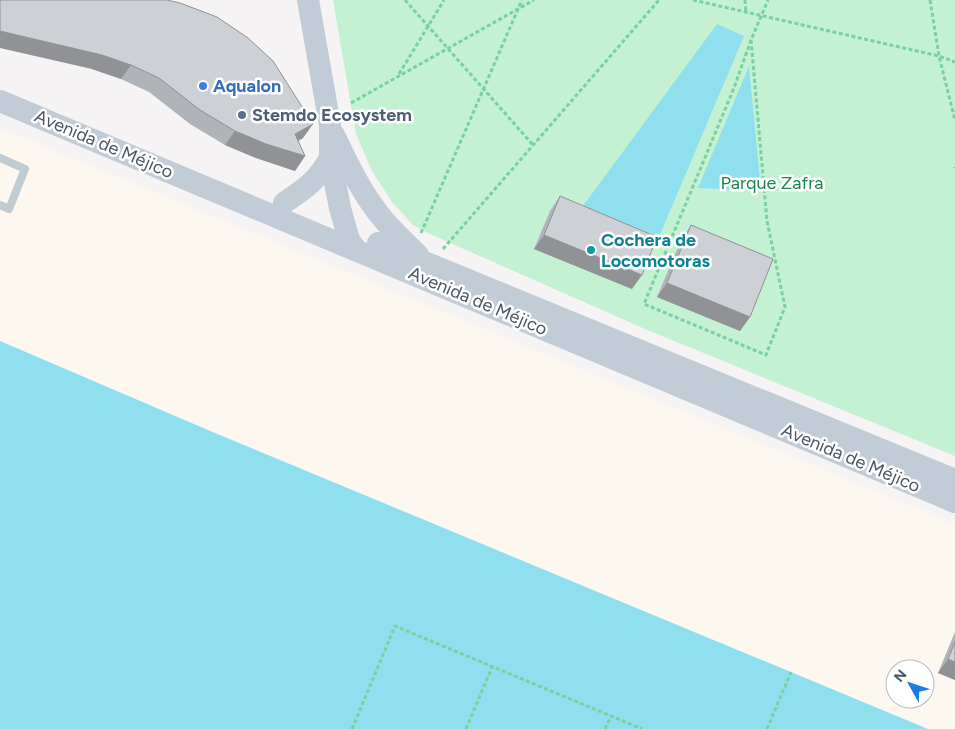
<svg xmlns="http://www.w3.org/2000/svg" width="955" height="729" font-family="Figtree,sans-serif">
<rect width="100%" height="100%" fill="#f5f3f3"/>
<path fill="#fdf8ef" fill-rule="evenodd" d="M0,128L955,524V729H928L269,455L0,341ZM895,669H925V699H895Z"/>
<path fill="#c3f1d2" d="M333,0H955V456L645,329L430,234L413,225L392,202L372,171L356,134Z"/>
<path fill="#90dfee" d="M717,24L744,36L659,237L583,206Z
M749,66L761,191L698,188Z
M0,341L210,431L928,729H0Z"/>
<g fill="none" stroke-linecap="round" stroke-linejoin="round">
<path stroke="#7ad0a1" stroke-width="3" stroke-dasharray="4 2.5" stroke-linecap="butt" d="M405,0L533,145
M693,0L939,56L955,62
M745,0L746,12
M930,0L939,56L955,120
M751,40L767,221L785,307L766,355L644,304L734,88L751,40L768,0
M399,74L444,0
M351,103L534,0
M955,168V167
M421,233L522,0
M443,249L659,0
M352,729L395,626L642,729
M466,729L492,667
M605,729L611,716
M767,729L791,672"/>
<path stroke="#c1cbd2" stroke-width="8" d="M0,158L25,169L9,209L0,205"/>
<path stroke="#c1ccd6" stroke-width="22" d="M308,0L330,125V158L340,208L349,240L357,251
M0,101L955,502
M334,135C348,164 362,194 383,219C394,232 406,243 418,255
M284,203C306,188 316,182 330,158
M378,243L955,480"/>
</g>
<path fill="#b0b3b7" d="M0,0L303,138L298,141L305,156L295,171L256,158L225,145L190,124L149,92L121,79L92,69Z
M560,196L632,289L534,249L550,211Z
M691,225L750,317L740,331L657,297L681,240Z
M955,632V680L938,673Z"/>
<path fill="#909295" d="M0,31L102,55L131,65L121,79L92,69L0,48Z
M313,124L303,138L285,148L295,134Z
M235,131L305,156L295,171L256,158L225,145Z
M544,235L642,275L632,289L534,249Z
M667,283L750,317L740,331L657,297Z
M948,659L955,662V680L938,673Z"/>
<path fill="#cdd0d5" stroke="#909295" d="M0,0H167L180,3L217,17L248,38L273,61L313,124L295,134L305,156L266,144L235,131L200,110L159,78L131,65L102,55L0,31Z
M560,196L657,237L642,275L544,235Z
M691,225L773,259L750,317L667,283Z
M955,642V662L948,659Z"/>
<circle fill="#3f7fe0" stroke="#fff" stroke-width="2" cx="203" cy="86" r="5"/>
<circle fill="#5c6f8a" stroke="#fff" stroke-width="2" cx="242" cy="115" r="5"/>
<circle fill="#0f9aa8" stroke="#fff" stroke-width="2" cx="591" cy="250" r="5"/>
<g text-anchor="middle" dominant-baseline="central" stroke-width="5" stroke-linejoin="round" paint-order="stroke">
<g font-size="18" font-weight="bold" fill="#366cbe" stroke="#fff" text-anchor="start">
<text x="213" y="86">Aqualon</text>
</g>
<g font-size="18" font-weight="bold" fill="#4e5e75" stroke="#fff" text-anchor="start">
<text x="252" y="115">Stemdo Ecosystem</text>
</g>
<g font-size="18" fill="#4a5761" stroke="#fff">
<text transform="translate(104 144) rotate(23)">Avenida de Méjico</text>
<text transform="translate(478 301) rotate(23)">Avenida de Méjico</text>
<text transform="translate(851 458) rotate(23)">Avenida de Méjico</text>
</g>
<g font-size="18" fill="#178649" stroke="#fff">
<text x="772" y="183">Parque Zafra</text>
</g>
<g font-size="18" font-weight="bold" fill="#0d838f" stroke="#fff" text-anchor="start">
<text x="601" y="240">Cochera de<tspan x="601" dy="21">Locomotoras</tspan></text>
</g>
</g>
<g transform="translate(910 684) rotate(310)"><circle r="24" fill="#ffffff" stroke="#b7bcc0"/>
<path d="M0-4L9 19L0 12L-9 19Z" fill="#197de8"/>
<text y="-8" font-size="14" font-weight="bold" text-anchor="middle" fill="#4a5761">N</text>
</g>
</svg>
